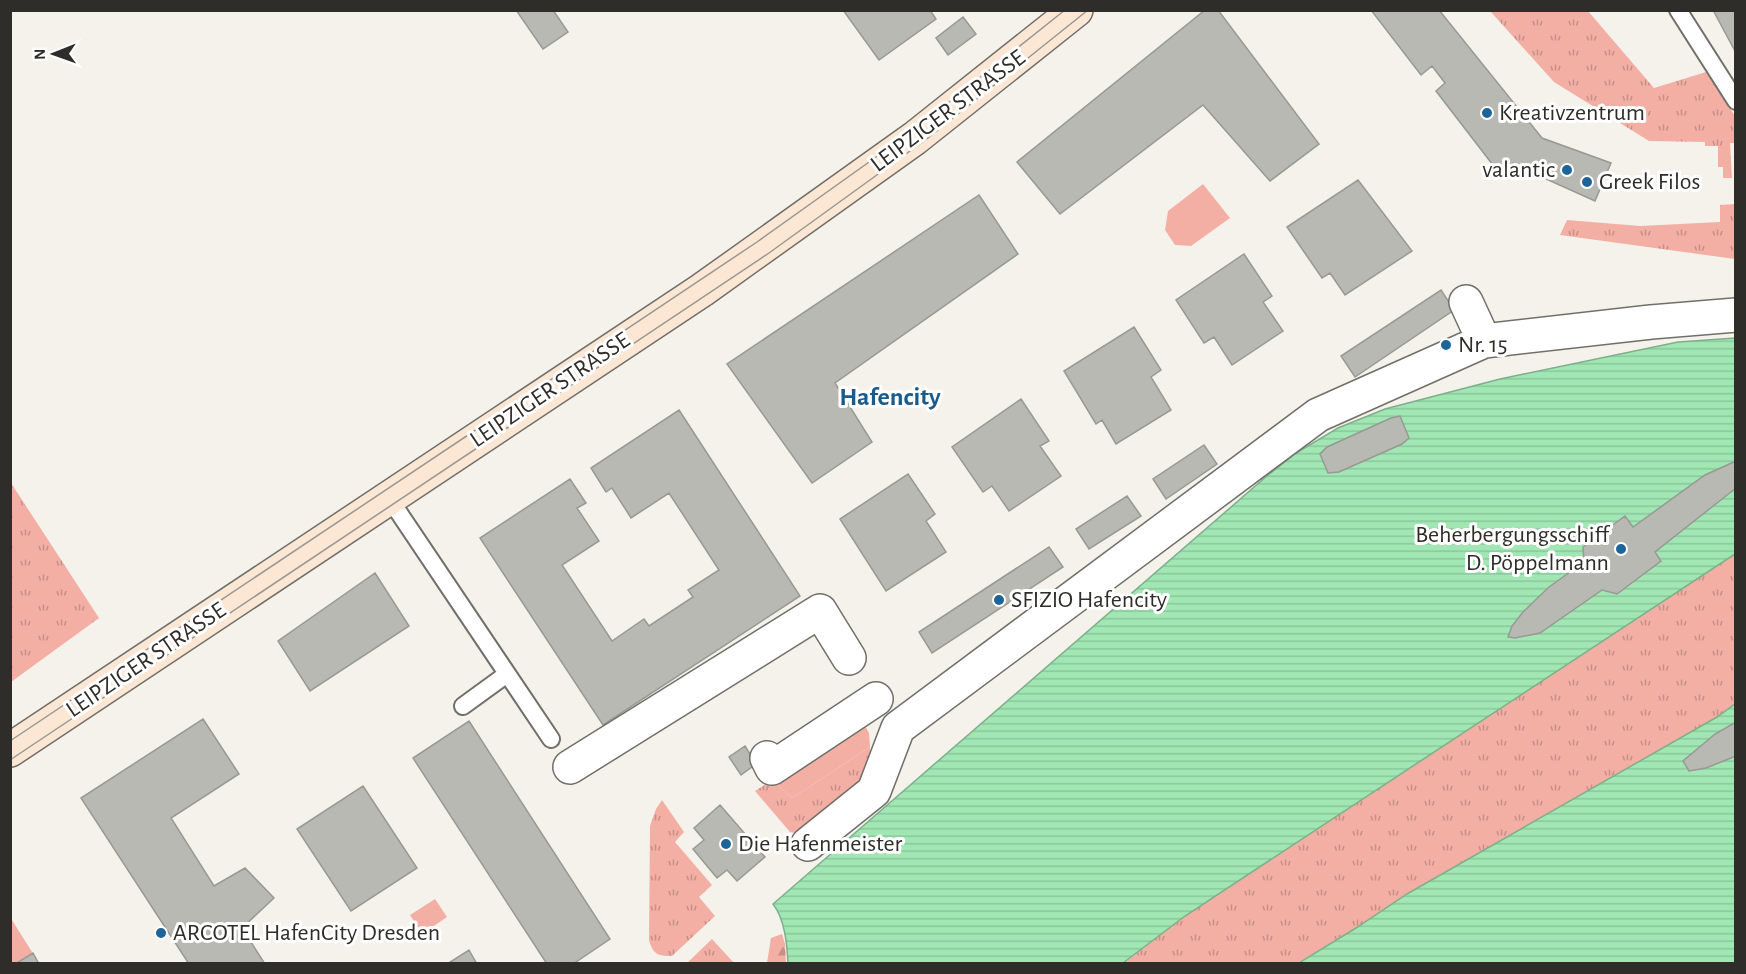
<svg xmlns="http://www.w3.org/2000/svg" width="1746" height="974" font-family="'Alegreya Sans',sans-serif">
<defs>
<pattern id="grass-tufts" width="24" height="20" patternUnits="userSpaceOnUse" patternTransform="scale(1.5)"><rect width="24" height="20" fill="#f4afa5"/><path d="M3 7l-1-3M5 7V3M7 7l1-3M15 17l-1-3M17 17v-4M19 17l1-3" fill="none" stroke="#c68f87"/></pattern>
<pattern id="forest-firs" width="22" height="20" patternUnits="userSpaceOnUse" patternTransform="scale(1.5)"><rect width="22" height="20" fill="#f4afa5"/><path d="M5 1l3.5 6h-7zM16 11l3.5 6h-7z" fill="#c68f87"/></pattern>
<pattern id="water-rules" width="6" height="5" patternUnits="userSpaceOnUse" patternTransform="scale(1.5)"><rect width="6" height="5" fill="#a1e7b4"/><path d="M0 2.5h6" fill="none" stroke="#8bc69b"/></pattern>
</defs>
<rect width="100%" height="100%" fill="#f4f2eb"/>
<path fill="url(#grass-tufts)" d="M1490,11H1588L1654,88L1706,72L1735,116V143H1730L1732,178H1723V167H1718V146H1705V142L1649,141L1554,82Z
M1735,204V259L1560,235L1567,220L1640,226L1720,222V205Z
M11,483L99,618L11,682H10Z
M1735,554V704L1717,717L1407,894L1356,928L1297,963L1123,964L1185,916Z
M870,747V756L865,779L800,834L790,832L755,791L772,780L792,798Z
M662,800L684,832L675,842L712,885L699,897L715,916L672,956C657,956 653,954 649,940L650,826L656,809Z
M712,939L734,963H687Z"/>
<path fill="url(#forest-firs)" d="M782,934L785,944L786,963H767L771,938Z"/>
<path fill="#f4afa5" d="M1203,184L1230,218L1191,246L1175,245L1165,230L1168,211Z
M863,722L869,733L870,747L792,798L772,780Z
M435,899L447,917L422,934L410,915Z
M10,917L39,963H11Z"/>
<path fill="url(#water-rules)" stroke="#7eaf8b" stroke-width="1.5" d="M1735,338V554L1185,916L1123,963H788C787,945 785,919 773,904L1268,475L1296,453L1338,428L1385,409L1500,379L1678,342Z
M1735,704V963L1297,964L1356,928L1407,894L1717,717Z"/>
<path fill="#b7b9b2" stroke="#979a93" stroke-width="1.5" d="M516,10H553L568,32L543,49Z
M843,10H930L936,19L879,60Z
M1205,10H1218L1319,144L1270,181L1203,105L1060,214L1017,162Z
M1371,10H1439L1542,138L1611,163L1595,201L1537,175L1538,173L1513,163L1499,173L1436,91L1445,83L1432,66L1421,75Z
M1713,10H1736V53Z
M963,17L976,34L948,55L936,38Z
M1358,180L1412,251L1345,295L1330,273L1322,278L1287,227Z
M979,195L1018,254L835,383L872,442L812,483L727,364Z
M1244,254L1272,296L1263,302L1283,331L1232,365L1214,337L1204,343L1176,300Z
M1441,290L1454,310L1355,377L1341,356Z
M1134,327L1161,370L1151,377L1171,410L1116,444L1102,420L1096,424L1064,371Z
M1021,399L1049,441L1040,446L1061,476L1009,511L992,486L983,492L952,447Z
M679,410L800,596L603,725L480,538L570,479L586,503L577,508L599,541L562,565L612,641L644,619L649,626L693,597L688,590L719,570L669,493L631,518L612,488L606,492L591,468Z
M1400,416L1409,438L1402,444L1339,472L1328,473L1320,454L1327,447L1391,418Z
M1204,445L1217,464L1166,499L1153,479Z
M1736,461V488L1655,552L1661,561L1617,594L1602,590L1540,633L1515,638L1508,637L1512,626L1523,612L1549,587L1584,562L1583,547L1625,516L1633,527L1705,475Z
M908,474L935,514L926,521L946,552L886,591L840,519Z
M1127,496L1141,516L1089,549L1076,529Z
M1049,547L1063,567L932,653L919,632Z
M375,573L409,626L310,691L278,641Z
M203,719L239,774L171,818L214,886L245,868L274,898L242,928L265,964H189L81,798Z
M469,721L610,939L573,964H547L413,758Z
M1736,722V756L1706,768L1689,771L1683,761L1715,734Z
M745,746L756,764L741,775L729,757Z
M363,786L417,868L351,911L297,829Z
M720,805L765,857L737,881L727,870L717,878L693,849L704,840L694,828Z
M469,950L477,964H447Z
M33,953L39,964H15Z"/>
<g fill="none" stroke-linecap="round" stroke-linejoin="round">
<defs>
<path id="lane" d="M1678,10L1736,101
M389,498L551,739
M463,706L507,674"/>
<path id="street" d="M1466,302L1484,341
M767,758L772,768L876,699
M570,767L820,611L849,658
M808,844L874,791L898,728L1318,415L1484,341L1651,322L1736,315"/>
<path id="secondary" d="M10,750L702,290L915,138L1076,10"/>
</defs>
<use href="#lane" stroke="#716f69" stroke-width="20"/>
<use href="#street" stroke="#716f69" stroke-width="36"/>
<use href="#secondary" stroke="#716f69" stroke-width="36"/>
<use href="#lane" stroke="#fff" stroke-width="16"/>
<use href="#street" stroke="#fff" stroke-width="33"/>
<use href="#secondary" stroke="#fce6d4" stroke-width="33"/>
<path stroke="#999792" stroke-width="1.5" d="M10,741L757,242L914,130L1065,10
M10,760L769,253L928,138L1088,10"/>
</g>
<g fill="#1d6599" stroke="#fff" stroke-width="2">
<circle cx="1487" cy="113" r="6"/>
<circle cx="1567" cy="170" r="6"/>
<circle cx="1587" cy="182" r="6"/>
<circle cx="1446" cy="345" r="6"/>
<circle cx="1621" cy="549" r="6"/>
<circle cx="999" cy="600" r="6"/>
<circle cx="726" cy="844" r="6"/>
<circle cx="161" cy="933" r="6"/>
</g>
<g text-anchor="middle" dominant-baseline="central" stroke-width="6" stroke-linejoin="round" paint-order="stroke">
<g font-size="24" fill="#2e2d2a" stroke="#fff">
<text transform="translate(948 111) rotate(-37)">LEIPZIGER STRASSE</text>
<text transform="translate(550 390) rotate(-34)">LEIPZIGER STRASSE</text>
<text transform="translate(146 660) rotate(-34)">LEIPZIGER STRASSE</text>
</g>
<g font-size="24" fill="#2e2d2a" stroke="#fff" text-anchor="start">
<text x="1499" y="113">Kreativzentrum</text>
<text x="1555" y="170" text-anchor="end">valantic</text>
<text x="1599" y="182">Greek Filos</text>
<text x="1458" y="345">Nr. 15</text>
<text x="1609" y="535" text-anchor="end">Beherbergungsschiff<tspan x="1609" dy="28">D. Pöppelmann</tspan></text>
<text x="1011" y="600">SFIZIO Hafencity</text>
<text x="738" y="844">Die Hafenmeister</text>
<text x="173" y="933">ARCOTEL HafenCity Dresden</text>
</g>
<g font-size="26" font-weight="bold" fill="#1a5b8b" stroke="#fff">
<text x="890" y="397">Hafencity</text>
</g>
</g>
<rect width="1746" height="974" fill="none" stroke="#2e2d2a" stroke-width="24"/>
<g transform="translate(54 54) rotate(269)" stroke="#ffffff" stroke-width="4.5" paint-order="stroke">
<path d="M0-4.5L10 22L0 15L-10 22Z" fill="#2e2d2a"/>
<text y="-9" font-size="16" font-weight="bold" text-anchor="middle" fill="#2e2d2a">N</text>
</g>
</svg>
